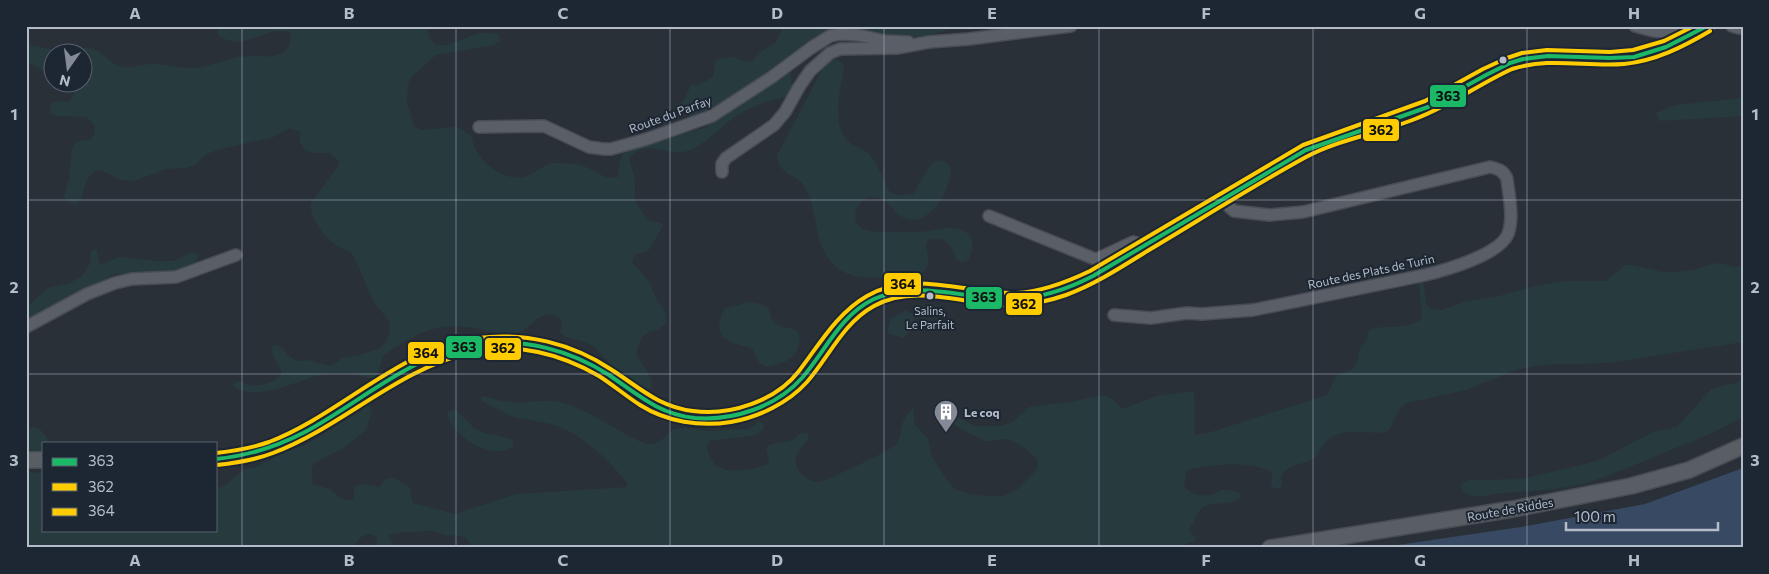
<svg xmlns="http://www.w3.org/2000/svg" width="1769" height="574" font-family="Commissioner,sans-serif">
<rect width="100%" height="100%" fill="#2a3038"/>
<path fill="#273a3e" d="M216,26H430L428,29L429,38L436,45C460,47 474,25 499,35L500,41L494,45L436,55L411,77L408,84L407,103L414,126L421,130L455,127L461,129L472,136C473,158 502,182 524,177C536,174 543,163 555,163C564,163 578,164 586,167C597,171 606,181 618,177C620,171 618,166 620,161C624,147 643,144 655,139C664,116 670,120 688,132L707,127V120L693,117L684,111L677,110L674,106L683,102L691,85H699L713,77C715,71 713,66 716,60L731,57L747,62L753,60L761,52L776,42L784,26H955C927,40 914,36 884,37C860,37 838,39 816,47C805,51 797,53 789,61C790,70 795,86 788,94C784,100 777,98 771,100C760,103 749,108 739,114C723,124 701,150 683,152C663,154 646,139 629,158L635,179V200L646,218L650,221L662,223L663,226L649,250L635,255L632,262L650,283L656,299L665,311L666,319L665,324L658,330L649,332L642,337L636,353L652,380L651,389L646,390L621,377L595,347L585,342L565,337L560,332L562,321C543,301 529,334 512,335C499,335 486,330 474,328C436,321 414,335 384,355C380,362 380,373 375,378C364,378 354,372 344,373C336,373 328,374 320,375C296,381 256,403 233,386V384L238,381C241,382 245,384 249,385C259,387 277,382 282,373C279,362 271,360 272,346L276,345L283,349L291,358L297,361L309,360L329,366L335,364L342,358L364,354L380,348L387,340L390,332L389,321L373,301L354,257C350,250 344,250 338,246C325,238 309,218 311,203L338,166L339,161L329,153H316L306,151L300,142V132L290,128L274,137L217,150L205,155L195,165L186,168L167,169L134,181L121,180L105,172L98,170C79,180 89,192 77,204L70,203L64,197L69,179L72,148L78,141L90,140L94,135L95,126L87,117L56,116L51,114L50,105L54,101L68,102L73,97L75,91L64,83L82,82V52H67C74,50 85,46 93,49C104,53 111,65 123,67C132,69 140,65 149,64C165,63 179,69 195,68C213,66 230,57 248,56C260,55 270,59 282,53C289,50 291,41 291,33C268,22 245,54 219,36Z
M26,44L65,52H52V75L26,61Z
M830,59C838,59 841,60 844,67C841,90 830,124 849,142C855,147 863,149 869,154C879,164 882,180 890,192L897,195L913,194C917,188 930,164 934,162C936,161 941,161 943,160L950,166C952,176 947,189 942,198C933,213 916,228 899,215C893,209 887,201 878,198C865,193 850,210 857,223C858,225 860,227 862,229C872,234 918,232 931,231C938,230 946,227 953,228C973,230 977,244 968,260L961,262L956,259C951,243 946,236 928,240L926,246C930,261 930,270 915,277C870,277 831,288 818,234C815,219 813,202 806,189C798,173 779,177 777,156L826,62Z
M1743,98V116L1660,121L1656,113L1676,105Z
M94,249L97,250L99,262L101,265L118,257L157,261H173L193,252L197,255L198,258L194,264L173,273L114,274L26,320V308L48,288L70,283L82,276L91,262L90,253Z
M1716,263C1726,263 1733,269 1743,266V342L1609,363L1541,365L1516,370L1466,390L1407,403L1400,408L1389,430L1384,433C1368,433 1344,429 1330,438C1323,443 1321,452 1315,457C1303,467 1293,460 1281,476L1282,484L1280,488L1277,489L1271,486L1272,472C1245,459 1214,465 1187,470L1184,487C1191,494 1200,496 1210,495C1214,494 1217,491 1221,490C1228,489 1235,491 1241,494V498C1230,506 1211,501 1202,508C1196,514 1195,523 1189,529L1191,534L1196,536L1195,541L1172,548H473L466,538L456,535L447,536L432,531L396,533L389,535V539L397,548H376L377,539L372,534C361,535 358,538 354,548H26V472L44,473V530H216V487L220,488L227,484L244,469L256,467L285,452L305,445L361,411L364,406L369,405L372,411L366,430L343,448L315,463L312,467V484L330,489L342,499L351,501L354,499V487C361,482 371,485 379,487C381,486 382,483 384,481C393,474 403,483 410,488L413,503L455,514L516,494L627,487V483C610,461 586,438 560,427C544,421 527,421 511,416C505,414 500,410 494,407C490,405 485,404 481,400V397L484,396C499,401 514,404 530,402C541,401 549,400 560,402C591,410 617,432 646,444C662,444 662,438 674,429L690,428L706,431L749,429L759,421L763,424V429L756,435L710,441L707,446C712,480 744,471 768,464L769,459L766,450L769,445L793,440L801,433L808,434L809,438C806,444 798,451 796,457C793,470 807,482 818,482C823,483 893,449 897,444C900,438 901,429 903,422C905,417 908,413 912,409H914V423L928,439L932,457L946,478L955,489L970,494L989,496H1003L1018,489L1036,471L1038,461C1032,453 1015,439 1004,439C997,439 991,442 984,441L947,421V414H951L976,426H1001L1012,422L1029,407L1070,402L1103,395L1113,399L1122,409L1157,396L1194,391L1195,435L1208,433L1327,395L1336,376L1353,369L1358,359L1359,350L1366,341L1369,331C1379,323 1404,332 1421,319L1422,316L1419,284L1423,280L1426,303L1431,309L1441,310L1467,301L1495,297L1535,286L1566,281H1605L1626,265H1632L1663,272H1678L1692,270Z
M749,302C780,305 764,317 776,324C783,329 793,326 798,333C800,336 800,341 799,344C796,361 780,364 766,367C764,365 761,364 759,362C754,356 756,350 748,346C746,346 741,346 740,345C718,340 715,327 724,309Z
M905,310L913,314L914,326L904,338L887,333L890,320Z
M1743,381V417C1715,433 1686,444 1656,456C1634,465 1612,475 1589,482C1561,490 1531,491 1502,493C1487,494 1472,503 1461,488V484L1468,480L1522,479L1597,461L1653,432L1677,427L1711,389Z
M454,409C464,415 468,425 478,430C489,436 501,435 513,440V446C494,463 452,436 447,414L449,411Z
M35,427L42,431L49,441L67,443H44V452L26,450V429Z"/>
<path fill="#384963" d="M1743,468V548H1377L1521,527L1645,504Z"/>
<g fill="none" stroke-linecap="round" stroke-linejoin="round">
<defs>
<path id="street" d="M1635,26C1654,31 1663,36 1682,26
M1732,26L1739,28L1743,26
M479,127L544,126L589,147L604,149H611L647,139L712,116L772,77L811,48L830,36L840,34L858,35L885,41L908,42L911,45
M722,172V164L726,158L774,125L785,112L799,87L810,71L830,53L840,49L897,48L929,42L969,39L1071,26
M989,216L1095,259L1099,258L1133,242L1137,243L1140,248
M1114,315L1151,318L1187,313L1202,314L1253,310L1425,275C1446,270 1499,255 1508,234C1514,218 1509,196 1507,179C1504,171 1499,169 1490,167L1303,212L1269,215L1234,211L1221,199
M26,327L87,294L115,283L132,279L176,277L236,255"/>
<path id="secondary" d="M216,459C236,457 256,454 275,446C355,414 417,339 510,342C543,343 574,355 602,371C621,382 636,398 656,407C704,430 766,416 802,378C822,350 841,320 870,301C912,276 971,301 1017,299C1044,297 1069,289 1093,276L1306,150C1347,132 1389,124 1428,107C1462,92 1487,69 1523,59C1556,51 1589,60 1622,58C1654,56 1680,41 1707,26
M26,460H44
M1270,548L1513,509L1631,486L1689,470L1743,446"/>
</defs>
<use href="#street" stroke="#484c53" stroke-width="14"/>
<use href="#secondary" stroke="#484c53" stroke-width="18"/>
<use href="#street" stroke="#5a5e66" stroke-width="11"/>
<use href="#secondary" stroke="#595d64" stroke-width="15"/>
<defs>
<path id="bus-1" d="M216,459C248,456 276,447 305,432C361,402 413,353 478,344C524,338 570,350 609,375C637,394 658,414 695,418C733,421 776,407 802,378C825,352 840,315 874,299C914,281 957,296 999,299C1032,301 1064,291 1093,276L1306,150L1428,107L1486,75L1510,63L1523,59L1548,56L1610,58L1634,57L1666,47L1707,26"/>
<path id="bus-2" d="M217,465C236,463 255,460 273,453C344,426 398,368 473,352C516,342 561,354 599,376C613,385 626,396 640,405C667,422 700,427 731,422C759,417 788,403 807,382C829,357 843,323 874,306C913,284 961,303 1002,305C1024,306 1046,302 1066,295C1096,284 1123,266 1149,250C1201,219 1253,186 1306,157C1340,139 1380,133 1415,119C1450,106 1479,84 1512,69C1549,57 1586,67 1624,64C1655,61 1683,47 1710,31"/>
<path id="bus-3" d="M216,453C234,451 252,448 269,442C340,415 400,348 477,338C525,332 572,343 612,370C640,388 659,407 693,411C730,416 776,401 799,371C819,345 837,313 867,296C913,269 967,294 1016,293C1042,292 1067,282 1090,271L1303,145L1425,101L1483,69L1507,58L1522,53L1547,50L1610,52L1633,50L1664,41L1694,26"/>
</defs>
<use href="#bus-1" stroke="#1d2633" stroke-width="8"/>
<use href="#bus-2" stroke="#1d2633" stroke-width="8"/>
<use href="#bus-3" stroke="#1d2633" stroke-width="8"/>
<use href="#bus-1" stroke="#1ab867" stroke-width="4"/>
<use href="#bus-2" stroke="#fc0" stroke-width="4"/>
<use href="#bus-3" stroke="#fc0" stroke-width="4"/>
</g>
<path fill="none" stroke="#b4bcc9" stroke-width="1" stroke-opacity="0.55" d="M242,26V548M456,26V548M670,26V548M884,26V548M1099,26V548M1313,26V548M1527,26V548M26,200H1743M26,374H1743"/>
<defs>
<symbol id="building-pin" viewBox="-11 -11 22 30"><path d="M0 17L-7.5 6A9.5 9.5 0 1 1 7.5 6Z" fill="#848b96" stroke="#1d2633"/><path d="M-4-6H4V6H1V3H-1V6H-4ZM-2.5-4.3h1.7v1.8h-1.7ZM.8-4.3h1.7v1.8H.8ZM-2.5-1h1.7V.8h-1.7ZM.8-1h1.7V.8H.8Z" fill="#fff"/></symbol>
</defs>
<g fill-rule="evenodd">
<use href="#building-pin" x="932" y="398" width="28" height="38"/>
</g>
<g fill="#b4bcc9" stroke="#1d2633" stroke-width="2">
<circle cx="1503" cy="60" r="4.5"/>
<circle cx="930" cy="296" r="4.5"/>
</g>
<g text-anchor="middle" dominant-baseline="central" stroke-width="4" stroke-linejoin="round" paint-order="stroke">
<g font-size="11" fill="#b4bcc9" stroke="#1d2633">
<text x="930" y="310">Salins,<tspan x="930" dy="14">Le Parfait</tspan></text>
</g>
<g font-size="12" fill="#b4bcc9" stroke="#1d2633">
<text transform="translate(670 114) rotate(-20)">Route du Parfay</text>
<text transform="translate(1371 271) rotate(-12)">Route des Plats de Turin</text>
<text transform="translate(1510 509) rotate(-10)">Route de Riddes</text>
</g>
<g font-size="12" font-weight="bold" fill="#b4bcc9" stroke="#1d2633" text-anchor="start">
<text x="964" y="412">Le coq</text>
</g>
</g>
<g stroke="#1d2633" stroke-width="2">
<rect x="1429" y="84" width="38" height="24" rx="5" fill="#1ab867"/>
<rect x="1362" y="118" width="38" height="24" rx="5" fill="#fc0"/>
<rect x="883" y="272" width="39" height="24" rx="5" fill="#fc0"/>
<rect x="965" y="286" width="38" height="24" rx="5" fill="#1ab867"/>
<rect x="1005" y="292" width="38" height="24" rx="5" fill="#fc0"/>
<rect x="445" y="335" width="38" height="24" rx="5" fill="#1ab867"/>
<rect x="484" y="337" width="38" height="24" rx="5" fill="#fc0"/>
<rect x="407" y="341" width="38" height="24" rx="5" fill="#fc0"/>
</g>
<g font-size="14" text-anchor="middle" font-weight="bold" fill="#111">
<text x="1448" y="101">363</text>
<text x="1381" y="135">362</text>
<text x="903" y="289">364</text>
<text x="984" y="302">363</text>
<text x="1024" y="309">362</text>
<text x="464" y="352">363</text>
<text x="503" y="353">362</text>
<text x="426" y="358">364</text>
</g>
<rect width="1769" height="574" fill="none" stroke="#1d2633" stroke-width="55"/>
<rect x="42" y="442" width="175" height="90" fill="#1d2633" stroke="#59626f"/>
<rect x="52" y="458" width="25" height="8" fill="#1ab867" stroke="#59626f"/>
<text x="88" y="466" font-size="15" fill="#b4bcc9">363</text>
<rect x="52" y="483" width="25" height="8" fill="#ffcc00" stroke="#59626f"/>
<text x="88" y="492" font-size="15" fill="#b4bcc9">362</text>
<rect x="52" y="508" width="25" height="8" fill="#ffcc00" stroke="#59626f"/>
<text x="88" y="516" font-size="15" fill="#b4bcc9">364</text>
<g transform="translate(68 68) rotate(194)"><circle r="24" fill="#1d2633" stroke="#59626f"/>
<path d="M0-4L9 19L0 12L-9 19Z" fill="#848b96"/>
<text y="-8" font-size="14" font-weight="bold" text-anchor="middle" fill="#b4bcc9">N</text>
</g>
<path d="M1566 522v8h152v-8" fill="none" stroke="#b4bcc9" stroke-width="2.5"/>
<text x="1574" y="522" font-size="15" fill="#b4bcc9" stroke="#1d2633" stroke-width="4" paint-order="stroke">100 m</text>
<rect x="28" y="28" width="1714" height="518" fill="none" stroke="#b4bcc9" stroke-width="2"/>
<g font-size="16" text-anchor="middle" font-weight="bold" fill="#b4bcc9">
<text x="135" y="19">A</text>
<text x="349" y="19">B</text>
<text x="563" y="19">C</text>
<text x="777" y="19">D</text>
<text x="992" y="19">E</text>
<text x="1206" y="19">F</text>
<text x="1420" y="19">G</text>
<text x="1634" y="19">H</text>
<text x="14" y="120">1</text>
<text x="1755" y="120">1</text>
<text x="14" y="293">2</text>
<text x="1755" y="293">2</text>
<text x="14" y="466">3</text>
<text x="1755" y="466">3</text>
<text x="135" y="566">A</text>
<text x="349" y="566">B</text>
<text x="563" y="566">C</text>
<text x="777" y="566">D</text>
<text x="992" y="566">E</text>
<text x="1206" y="566">F</text>
<text x="1420" y="566">G</text>
<text x="1634" y="566">H</text>
</g>
</svg>
